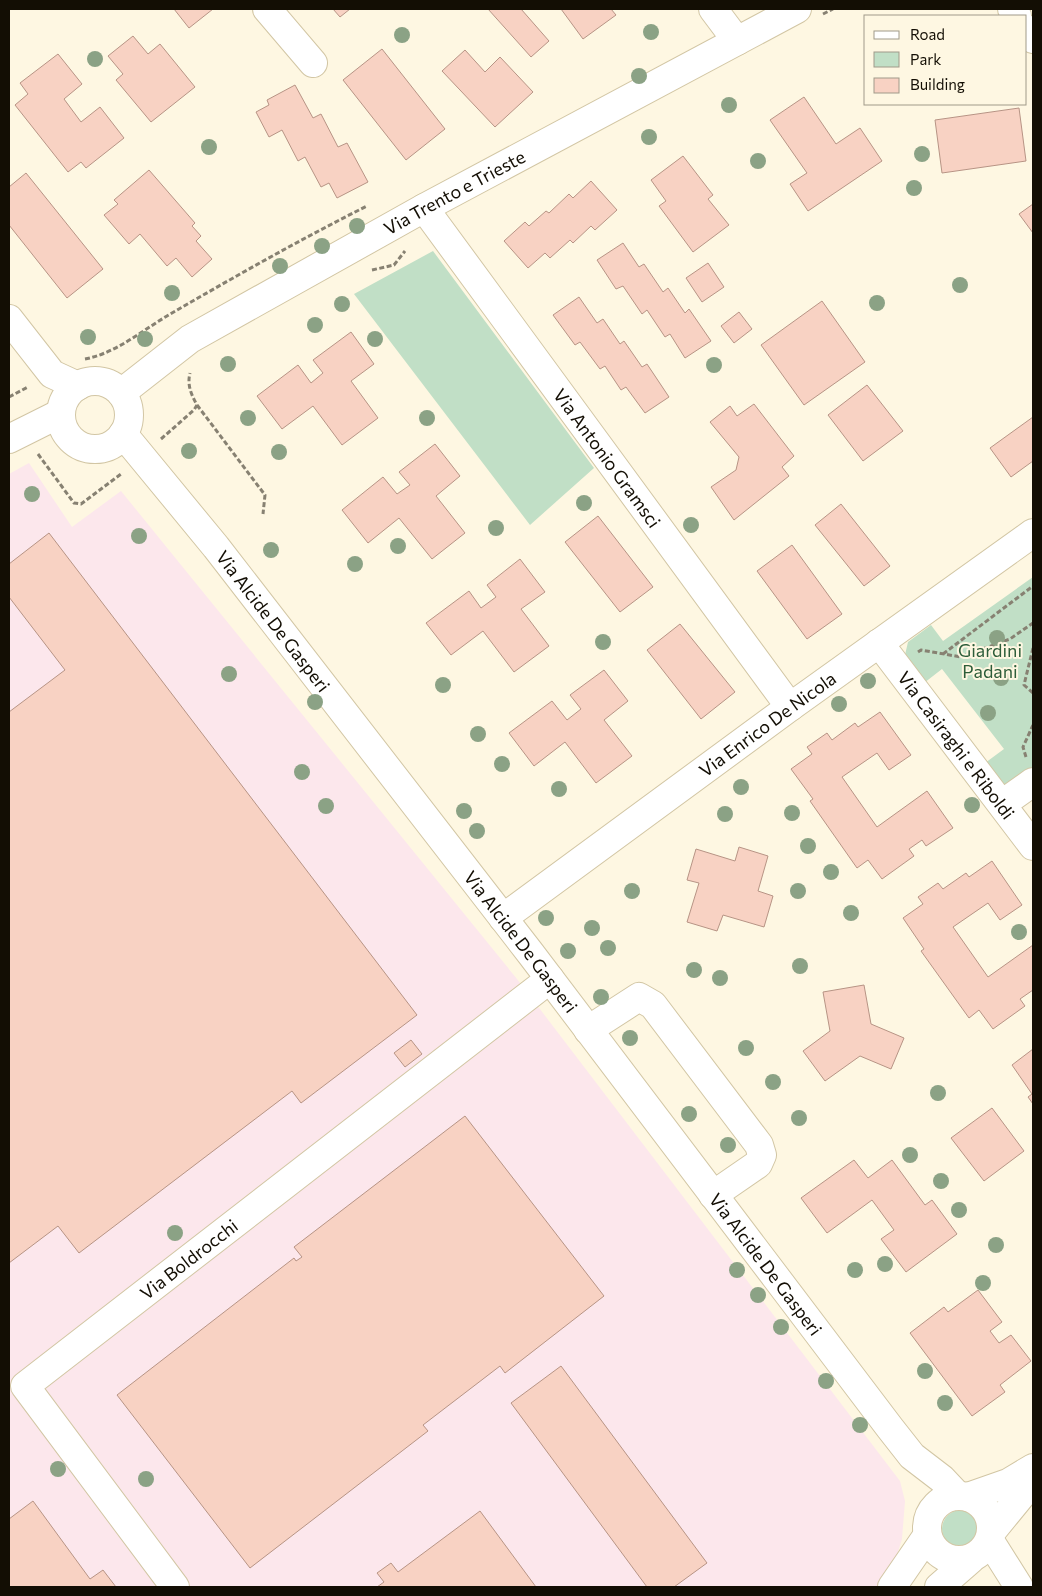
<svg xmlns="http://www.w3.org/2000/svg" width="1042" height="1596" font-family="Commissioner,sans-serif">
<rect width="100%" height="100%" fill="#fef7e2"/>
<path fill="#fce7ec" d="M29,463L72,527L121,491L517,979L900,1481L905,1501L902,1539L888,1583L883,1587H9V474Z"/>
<path fill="#c1dfc6" d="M433,251L594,468L530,525L354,294Z
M1033,577V773L1016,785L1000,786L985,763L1004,749L942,669L924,683L905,655L908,642L931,625L943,641Z
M942 1529a19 19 0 1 1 38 0a19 19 0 1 1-38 0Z"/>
<path fill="#f8d2c3" stroke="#b79485" d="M174,9H213L189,28Z
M333,9H350L340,17Z
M488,9H521L549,41L531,57Z
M561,9H611L616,15L583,39Z
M133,36L148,54L160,44L195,87L151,122L116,80L123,74L108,56Z
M382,49L445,129L406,160L343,80Z
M465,50L485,72L500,57L533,92L495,127L442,71Z
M58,54L82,84L64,99L81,122L100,107L124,138L86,168L81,162L68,172L15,105L28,94L20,83Z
M295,85L313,118L321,114L338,147L347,143L368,182L337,198L329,183L321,187L305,157L298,161L282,130L269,137L256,112L269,105L267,100Z
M804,97L836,144L860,128L882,161L808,211L790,184L807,173L770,120Z
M1019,108L1026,161L942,173L935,120Z
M683,156L713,195L708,199L729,225L693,252L659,206L666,201L651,180Z
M149,170L195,223L192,226L201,236L196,241L212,259L192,277L176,258L167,266L140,234L129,244L104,215L118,204L114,200Z
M26,173L103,269L67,298L9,225V187Z
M591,181L617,210L595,230L591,226L573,243L570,240L550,258L545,253L528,268L504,241L525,222L529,226L546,211L549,213L569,194L573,198Z
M1033,204V233L1019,214Z
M623,243L639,267L644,264L663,292L668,288L685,313L689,309L711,341L685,358L670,334L665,337L647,310L642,314L623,286L616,289L597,260Z
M708,263L724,287L702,302L686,278Z
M579,297L597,323L603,319L620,344L624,341L642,367L647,364L669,397L645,413L626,387L621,390L605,366L600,369L580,342L575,345L553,315Z
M822,301L865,362L804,405L761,345Z
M739,312L752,329L734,343L721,326Z
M351,332L374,364L351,381L378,418L342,445L313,406L282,429L257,396L298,365L311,383L323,373L313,360Z
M867,385L903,431L863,461L828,415Z
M754,404L794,456L782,467L789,476L734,520L711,487L736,470L739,457L710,422L730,406L737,416Z
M1033,417V461L1011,477L990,448Z
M435,444L460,476L436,496L465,533L432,559L399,518L368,543L342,510L383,477L397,494L410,485L399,472Z
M841,504L890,566L864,586L815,525Z
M598,516L653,587L620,612L565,542Z
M49,533L417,1015L301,1103L292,1091L79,1253L58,1226L9,1263V712L65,670L9,597V564Z
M792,545L842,614L807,639L757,571Z
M520,559L545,592L521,609L549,646L514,672L483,631L451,655L426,623L469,591L481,608L496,597L487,585Z
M680,624L735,692L701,719L647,650Z
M604,670L628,701L604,720L632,756L596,783L565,742L534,766L509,733L552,701L567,720L581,709L570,695Z
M880,712L911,755L889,770L877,753L842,777L877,827L927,791L953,828L926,846L922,840L909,849L914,856L882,879L868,860L857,868L810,801L813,799L791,769L812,754L807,747L827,733L832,740L855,723L858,727Z
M739,847L768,856L758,891L773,896L764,927L723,915L717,931L687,922L699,883L687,880L696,849L735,861Z
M992,861L1022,905L1000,920L988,903L953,927L988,977L1033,945V990L1020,999L1025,1006L993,1029L979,1010L969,1018L921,951L924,949L903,918L923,904L918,897L938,883L943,889L966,873L969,877Z
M864,985L871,1024L904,1038L891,1069L860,1056L825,1081L803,1051L830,1031L823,992Z
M411,1040L422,1054L405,1067L394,1053Z
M1033,1049V1104L1028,1097L1032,1094L1012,1065Z
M992,1108L1024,1151L984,1181L951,1138Z
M465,1116L604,1296L505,1373L500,1366L423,1425L428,1431L250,1568L117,1395L294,1258L296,1261L302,1257L294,1247Z
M854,1160L868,1178L892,1160L925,1205L932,1200L957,1234L906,1272L881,1239L894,1230L872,1200L827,1233L801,1198Z
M978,1290L1002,1322L990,1331L999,1343L1011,1335L1031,1361L1000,1385L1005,1392L972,1416L910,1333L944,1307L948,1312Z
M561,1366L707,1563L674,1587H647L511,1403Z
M33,1501L90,1579L103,1570L116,1587H9V1519Z
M480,1511L536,1587H377L384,1582L377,1573L391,1563L398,1572Z"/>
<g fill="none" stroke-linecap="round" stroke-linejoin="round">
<defs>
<g id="minor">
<path d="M267,9L313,63"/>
<path d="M713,9L737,41"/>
<path d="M1012,9L1017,16"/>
<path d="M1026,29L1033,39"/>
<path id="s1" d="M424,208L790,707"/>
<path d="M9,319L52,374L78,386"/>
<circle cx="95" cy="415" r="34"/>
<path id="s2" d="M121,393L190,339L424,208L797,9"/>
<path id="s3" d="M123,434L216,547L531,954L890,1428L912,1456L942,1479L958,1496"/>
<path d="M9,439L61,413"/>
<path id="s4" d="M879,643L1033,846"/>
<path d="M1002,804L1033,782"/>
<path id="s5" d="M503,918L790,707L1033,533"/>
<path d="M588,1030L639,997L653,1005L759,1145L762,1155L758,1164L713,1195"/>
<circle cx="959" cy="1528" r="32"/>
<path d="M968,1497L1008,1483L1033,1468"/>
<path d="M992,1531L1033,1481"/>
<path d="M990,1541L1019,1587"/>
<path id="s6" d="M175,1587L25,1386L550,979"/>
<path d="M892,1587L927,1536"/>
<path d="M939,1587L970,1560"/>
</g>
</defs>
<use href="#minor" stroke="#d2c6a4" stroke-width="30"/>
<path stroke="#878172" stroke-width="3" stroke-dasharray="5 2.5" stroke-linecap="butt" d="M823,14L833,9
M372,270L394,265L405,251
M85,359C117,353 144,329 172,313C236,276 301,239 367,206
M9,397L28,387
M197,405L265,495L263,514
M161,439L194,410L197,405C191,394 187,385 190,373
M38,454L74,503L81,504L121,474
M1033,648L1024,685L1033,693
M918,652L921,650L961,657L1010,639L1033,623
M943,654L1033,586
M1026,757L1023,747L1033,725"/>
<use href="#minor" stroke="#fff" stroke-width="28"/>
</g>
<g fill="#8ba285">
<circle cx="651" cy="32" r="8"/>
<circle cx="402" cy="35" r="8"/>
<circle cx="95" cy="59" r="8"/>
<circle cx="639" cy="76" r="8"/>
<circle cx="729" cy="105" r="8"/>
<circle cx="649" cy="137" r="8"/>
<circle cx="209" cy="147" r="8"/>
<circle cx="922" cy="154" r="8"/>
<circle cx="758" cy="161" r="8"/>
<circle cx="914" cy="188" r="8"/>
<circle cx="357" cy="226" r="8"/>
<circle cx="322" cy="246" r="8"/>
<circle cx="280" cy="266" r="8"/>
<circle cx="960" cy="285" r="8"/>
<circle cx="172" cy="293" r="8"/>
<circle cx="877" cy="303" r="8"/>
<circle cx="342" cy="304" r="8"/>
<circle cx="315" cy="325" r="8"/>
<circle cx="88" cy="337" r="8"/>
<circle cx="145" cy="339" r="8"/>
<circle cx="375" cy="339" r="8"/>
<circle cx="228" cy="364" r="8"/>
<circle cx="714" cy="365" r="8"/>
<circle cx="248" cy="418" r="8"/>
<circle cx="427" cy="418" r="8"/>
<circle cx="189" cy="451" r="8"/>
<circle cx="279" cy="452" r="8"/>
<circle cx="32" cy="494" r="8"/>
<circle cx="584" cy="503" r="8"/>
<circle cx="691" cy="525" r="8"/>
<circle cx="496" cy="528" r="8"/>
<circle cx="139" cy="536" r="8"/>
<circle cx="398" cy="546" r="8"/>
<circle cx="271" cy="550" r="8"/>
<circle cx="355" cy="564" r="8"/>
<circle cx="997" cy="638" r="8"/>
<circle cx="603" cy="642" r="8"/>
<circle cx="229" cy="674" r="8"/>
<circle cx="1001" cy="678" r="8"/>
<circle cx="868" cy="681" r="8"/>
<circle cx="443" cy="685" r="8"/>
<circle cx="315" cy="702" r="8"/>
<circle cx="839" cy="704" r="8"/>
<circle cx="988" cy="713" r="8"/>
<circle cx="478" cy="734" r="8"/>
<circle cx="502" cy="764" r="8"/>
<circle cx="302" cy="772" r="8"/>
<circle cx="741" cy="787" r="8"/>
<circle cx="559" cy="789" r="8"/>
<circle cx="972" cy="805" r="8"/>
<circle cx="326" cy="806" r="8"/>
<circle cx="464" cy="811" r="8"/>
<circle cx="792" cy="813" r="8"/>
<circle cx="725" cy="814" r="8"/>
<circle cx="477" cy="831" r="8"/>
<circle cx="808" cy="846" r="8"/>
<circle cx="831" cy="872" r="8"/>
<circle cx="632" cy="891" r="8"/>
<circle cx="798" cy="891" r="8"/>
<circle cx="851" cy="913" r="8"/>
<circle cx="546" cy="918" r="8"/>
<circle cx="592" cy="928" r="8"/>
<circle cx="1019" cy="932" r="8"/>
<circle cx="608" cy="948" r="8"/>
<circle cx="568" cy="951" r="8"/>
<circle cx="800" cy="966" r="8"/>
<circle cx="694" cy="970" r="8"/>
<circle cx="720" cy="978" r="8"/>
<circle cx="601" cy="997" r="8"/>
<circle cx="630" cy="1038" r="8"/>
<circle cx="746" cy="1048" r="8"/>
<circle cx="773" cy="1082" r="8"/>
<circle cx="938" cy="1093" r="8"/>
<circle cx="689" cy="1114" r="8"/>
<circle cx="799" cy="1118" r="8"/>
<circle cx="728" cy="1145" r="8"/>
<circle cx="910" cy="1155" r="8"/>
<circle cx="941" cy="1181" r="8"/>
<circle cx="959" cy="1210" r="8"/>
<circle cx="175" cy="1233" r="8"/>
<circle cx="996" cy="1245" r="8"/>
<circle cx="885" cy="1264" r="8"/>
<circle cx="737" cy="1270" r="8"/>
<circle cx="855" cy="1270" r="8"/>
<circle cx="983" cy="1283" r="8"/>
<circle cx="758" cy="1295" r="8"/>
<circle cx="781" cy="1327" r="8"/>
<circle cx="925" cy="1371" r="8"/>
<circle cx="826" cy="1381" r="8"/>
<circle cx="945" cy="1403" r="8"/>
<circle cx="860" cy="1425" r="8"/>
<circle cx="58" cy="1469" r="8"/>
<circle cx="146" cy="1479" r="8"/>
</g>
<g text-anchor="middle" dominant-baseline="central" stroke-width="4" stroke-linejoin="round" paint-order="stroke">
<g font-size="18" fill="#130e04" stroke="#fef7e2">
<text stroke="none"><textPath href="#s2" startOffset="390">Via Trento e Trieste</textPath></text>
<text stroke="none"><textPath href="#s1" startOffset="310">Via Antonio Gramsci</textPath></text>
<text stroke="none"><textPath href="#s3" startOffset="240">Via Alcide De Gasperi</textPath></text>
<text stroke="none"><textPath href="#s5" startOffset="328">Via Enrico De Nicola</textPath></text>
<text stroke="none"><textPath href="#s4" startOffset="128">Via Casiraghi e Riboldi</textPath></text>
<text stroke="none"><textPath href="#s3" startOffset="645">Via Alcide De Gasperi</textPath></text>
<text stroke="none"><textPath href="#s6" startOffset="458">Via Boldrocchi</textPath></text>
<text stroke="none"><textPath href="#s3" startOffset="1050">Via Alcide De Gasperi</textPath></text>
</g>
<g font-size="18" fill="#2d5d39" stroke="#fef7e2">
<text x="990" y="650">Giardini<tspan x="990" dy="21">Padani</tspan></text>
</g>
</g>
<rect width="1042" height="1596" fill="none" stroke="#130e04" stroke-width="20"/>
<rect x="864" y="15" width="162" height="90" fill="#fef7e2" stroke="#a09a89"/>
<rect x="874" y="31" width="25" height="8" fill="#ffffff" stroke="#a09a89"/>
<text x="910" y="40" font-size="15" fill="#130e04">Road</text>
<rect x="874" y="52" width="25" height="15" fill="#c1dfc6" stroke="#a09a89"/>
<text x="910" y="65" font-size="15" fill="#130e04">Park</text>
<rect x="874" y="78" width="25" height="15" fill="#f8d2c3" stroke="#a09a89"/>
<text x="910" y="90" font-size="15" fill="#130e04">Building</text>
</svg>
